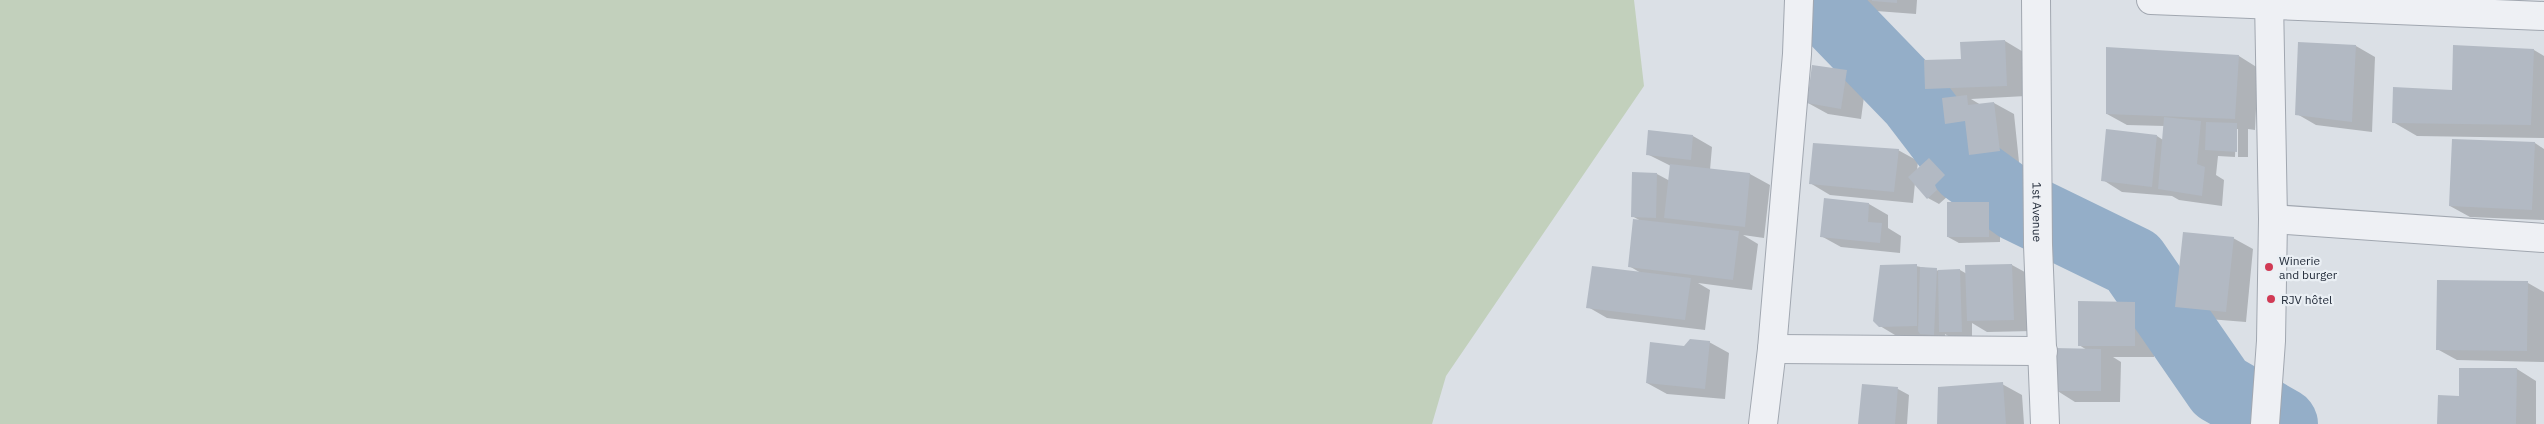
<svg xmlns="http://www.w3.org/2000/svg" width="2544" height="424" font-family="'IBM Plex Sans',sans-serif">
<rect width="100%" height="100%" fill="#dbe0e6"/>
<path fill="#c2d0bc" d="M0,0H1634L1644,86L1446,376L1432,424H0Z"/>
<path fill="#0003" d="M1846,0H1917L1916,14L1863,10Z
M2005,41L2025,53L2026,96L1971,99L1981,105L1994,103L2014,114L2019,162L1990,166L1970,154L1968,134L1946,123L1943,98L1927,88L1962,60Z
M2356,46L2375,57L2372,132L2316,125L2297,114Z
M2534,50L2544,56V138L2417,136L2393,122Z
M2239,56L2258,68L2255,130L2248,129V157H2238V129H2236L2235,157L2218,156L2216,175L2224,180L2222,206L2179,200L2172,196L2122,192L2103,180L2157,136L2163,140L2165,126L2127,125L2107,114Z
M1847,71L1866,82L1861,119L1828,114L1808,103Z
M1693,136L1712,147L1710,170L1750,174L1770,185L1764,238L1743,235L1758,244L1752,290L1698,283L1710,290L1705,330L1607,318L1588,307L1641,273L1629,266L1641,221L1632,216L1657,174L1670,181L1671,166L1647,154Z
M2535,143L2544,149V220L2470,217L2450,206Z
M1898,150L1918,161L1917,171L1929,159L1940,166L1955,182L1946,191L1948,196L1939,204L1928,198L1915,183L1913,203L1830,195L1810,183Z
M1989,203L2000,209V242L1959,243L1948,237Z
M1869,204L1888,215V228L1901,236L1900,253L1841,247L1821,236Z
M2233,238L2253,249L2246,322L2196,318L2177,306Z
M2012,265L2032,276L2033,331L1987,332L1972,323V338H1952L1945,334V340L1900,338L1880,326L1916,266L1940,271L1960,270L1967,274Z
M2528,283L2544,292V362L2457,360L2437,349Z
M2135,303L2154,314V357H2113L2121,362L2120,402H2075L2056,390L2087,350L2079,345Z
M1709,342L1729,353L1725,399L1667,394L1647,383L1685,347Z
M2517,369L2536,381V424H2438L2461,397Z
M2002,384L2022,395L2024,424H1939Z
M1863,385L1898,389L1909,395L1907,424H1859Z"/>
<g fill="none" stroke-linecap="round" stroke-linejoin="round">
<path stroke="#94aec8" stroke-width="72" d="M1824,7L1914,100L1966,168L2018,206L2133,262L2220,388L2282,424"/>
</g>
<path fill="#b2b9c3" d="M1872,0H1897V3L1872,1Z
M2005,40L2007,86L1925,89L1924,60L1961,59L1960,42Z
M2298,42L2356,45L2352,122L2295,115Z
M2453,45L2534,49L2531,125L2392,123L2393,87L2452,90Z
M2106,47L2239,55L2235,119L2106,114Z
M1812,65L1847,70L1841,109L1807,103Z
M1967,95L1968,105L1994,102L2000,151L1969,155L1965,121L1945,124L1942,98Z
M2164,117L2201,121L2197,164L2205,167L2202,196L2158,189Z
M2206,122L2237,123V152L2205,150Z
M2106,129L2157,135L2152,187L2101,181Z
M1648,130L1693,135L1691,160L1646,155Z
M2452,139L2535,142L2532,210L2449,206Z
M1813,143L1899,149L1894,192L1809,184Z
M1929,158L1945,175L1935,185L1937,190L1927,199L1908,177Z
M1670,164L1750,173L1745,227L1664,218Z
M1632,172L1657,173L1656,218L1631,217Z
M1824,198L1869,203L1868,222L1882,223L1880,243L1820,237Z
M1947,202H1989V237H1947Z
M1633,219L1739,231L1733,280L1628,267Z
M2183,232L2234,237L2226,312L2175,307Z
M1917,264V326L1879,327L1873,321L1880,265Z
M2012,264L2014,320L1967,321L1965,265Z
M1592,266L1691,278L1685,320L1586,308Z
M1920,267L1937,268L1934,335L1920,334L1918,331Z
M1960,269L1962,332H1939L1938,270Z
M2437,280L2528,281L2527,351L2436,350Z
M2078,301L2135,302V346H2078Z
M1690,339L1710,341L1705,389L1646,383L1650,342L1684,346Z
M2054,348L2101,349V391H2054Z
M2459,368H2517L2516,424H2437L2438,395L2459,396Z
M2003,382L2006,424H1937L1938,387Z
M1862,384L1898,387L1895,424H1858Z"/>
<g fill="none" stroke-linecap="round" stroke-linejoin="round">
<defs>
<g id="street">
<path id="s1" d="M2036,0L2038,245L2045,424"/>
<path d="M2151,0L2544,16"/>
<path d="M2273,219L2544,238"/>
<path d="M1772,349L2043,351"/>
<path d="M1763,424L1772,349L1797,54L1799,0"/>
<path d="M2265,424L2271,341L2273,219L2269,0"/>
</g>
</defs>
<use href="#street" stroke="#a1a7b0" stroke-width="30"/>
<use href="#street" stroke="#eef0f4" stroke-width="28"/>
</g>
<g fill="#d13a54" stroke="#eaeff4" stroke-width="2">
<circle cx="2269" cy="267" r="5"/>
<circle cx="2271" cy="299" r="5"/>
</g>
<g text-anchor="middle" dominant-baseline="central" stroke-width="4.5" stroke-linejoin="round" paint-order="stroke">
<g font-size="12" fill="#252e3c" stroke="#eaeff4">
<text stroke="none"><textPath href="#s1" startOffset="212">1st Avenue</textPath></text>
</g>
<g font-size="12" fill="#252e3c" stroke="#eaeff4" text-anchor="start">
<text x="2279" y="260">Winerie<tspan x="2279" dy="14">and burger</tspan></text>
<text x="2281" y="299">RJV hôtel</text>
</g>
</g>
</svg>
